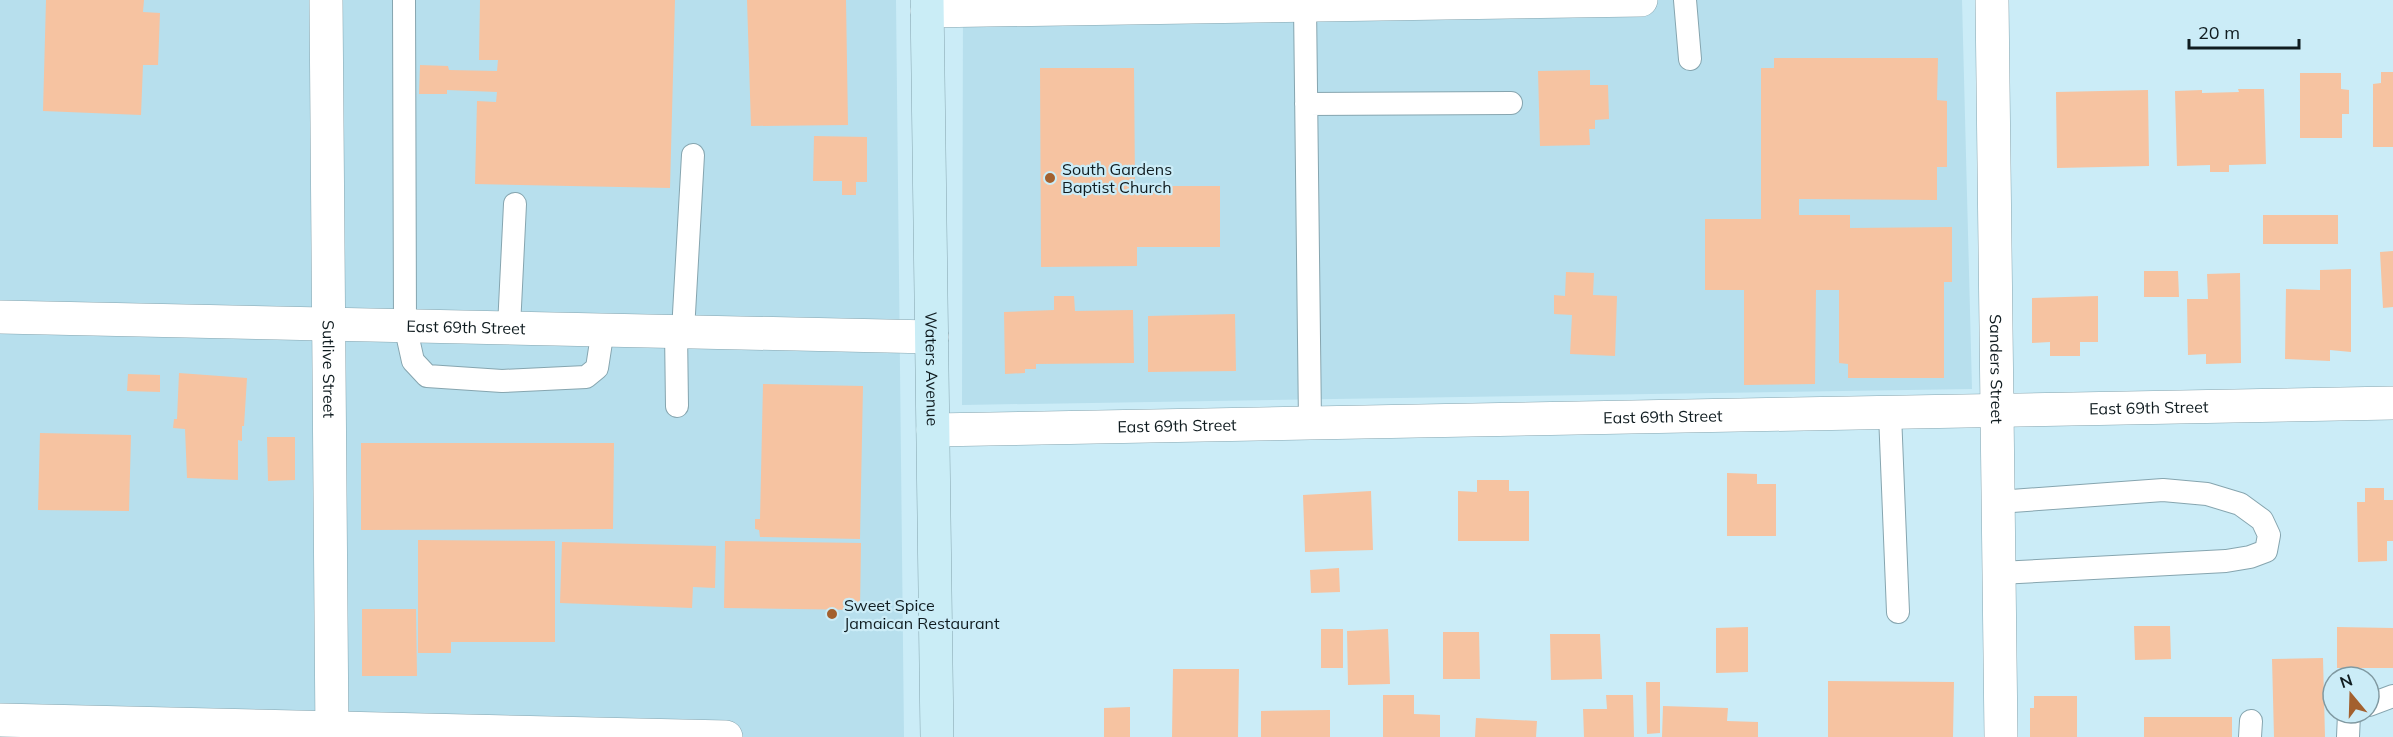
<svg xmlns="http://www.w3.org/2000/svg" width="2393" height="737" font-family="Mulish,sans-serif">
<rect width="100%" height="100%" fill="#cbecf7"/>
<path fill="#b7dfed" d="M0,0H896L904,737H0Z
M963,0H1962L1972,389L962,405Z"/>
<path fill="#f6c3a1" d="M46,0H144L143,12L160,13L158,65H143L141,115L43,111Z
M480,0H675L670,188L475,184L477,101L496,102L497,92L447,90V94H419L420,65L448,66L449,70L497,71L498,60H479Z
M747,0H846L848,125L751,126Z
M1774,58H1938L1937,100L1947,101V167H1937V200L1799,199V215H1850V228L1952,227V282H1944V378H1848V364L1839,363V290H1816L1815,384L1744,385V290H1705V219H1761V68H1774Z
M1040,68H1134L1135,186H1220V247H1137V266L1041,267Z
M1590,70V85H1608L1609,119L1595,120V129H1589L1590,145L1540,146L1538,71Z
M2381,72H2393V147H2373V84L2381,83Z
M2300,73H2341V89L2349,90V114H2342V138H2300Z
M2238,89H2264L2266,164L2229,165V172H2210V165L2177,166L2175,91L2202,90V93L2239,92Z
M2148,90L2149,166L2057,168L2056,92Z
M814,136L867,137V182H856V195H842V181H813Z
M2263,215H2338V244H2263Z
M2393,251V307L2383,308L2380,252Z
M2351,269V352L2330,350V361L2285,359L2286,289L2320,290V270Z
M2144,271H2178L2179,297H2144Z
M1566,272L1594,273L1593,295L1617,296L1615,356L1570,354L1572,315L1554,314V295L1565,296Z
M2240,273L2241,363L2206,364V354L2188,355L2187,299H2208L2207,274Z
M1054,296H1074L1075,311L1133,310L1134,363L1036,364V369H1025V373L1005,374L1004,312L1054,310Z
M2098,296V342H2080V356H2050V342L2032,343V298Z
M1235,314L1236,371L1148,372V316Z
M179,373L247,378L244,426H242V441L238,440V480L187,478L185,429L173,428L174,419H177Z
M128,374L160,375V392L127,391Z
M763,384L863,386L860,539L760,537L759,530L755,529V519H760Z
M40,433L131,435L129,511L38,510Z
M267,437H295V480L268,481Z
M361,443H614L613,529L361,530Z
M1727,473L1757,474V484H1776V536H1727Z
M1477,480H1509V491H1529V541H1458V491L1477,492Z
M2365,488H2384V500H2393V541H2387V561L2358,562L2357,502H2365Z
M1371,491L1373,550L1305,552L1303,495Z
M418,540L555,541V642H451V653H418Z
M725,541L861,543L860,610L724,608Z
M562,542L716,546L715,588L693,587L692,608L560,603Z
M1339,568L1340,592L1311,593L1310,570Z
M362,609H416L417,676H362Z
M2134,626H2170L2171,659L2135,660Z
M1748,627V672L1716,673V628Z
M2337,627L2393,628V668H2337Z
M1321,629H1343V668H1321Z
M1388,629L1390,684L1348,685L1347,631Z
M1443,632H1479L1480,679H1443Z
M1550,634H1600L1602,679L1551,680Z
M2323,658L2325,737H2274L2272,659Z
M1173,669H1239L1238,737H1172Z
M1828,681L1954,682L1953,737H1828Z
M1646,682H1660V733L1647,734Z
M1383,695H1414V714L1440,715V737H1383Z
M1606,695H1633L1634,737H1584L1583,709H1607Z
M2034,696H2077V737H2030V708H2034Z
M1663,706L1728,708L1727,721L1758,722V737H1662Z
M1130,707V737H1104V708Z
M1330,710V737H1261V711Z
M2144,717H2232V737H2144Z
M1476,718L1537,721L1536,737H1475Z"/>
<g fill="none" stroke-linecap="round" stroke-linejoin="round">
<defs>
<path id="service" d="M404,0L405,325L413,361L427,376L502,381L586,377L597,368L603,329
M1685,0L1690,59
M1305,5L1310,423
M1306,104L1511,103
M509,327L515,204
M676,331L677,406
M683,331L693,155
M1890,414L1898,612
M1998,502L2163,490L2207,494L2240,504L2262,520L2269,535L2266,551L2250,557L2226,561L1999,573
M2369,705L2393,696
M2250,737L2251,721
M2348,737L2349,714L2351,713"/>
<g id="minor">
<path id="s1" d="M326,0L332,737"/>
<path id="s2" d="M1992,0L2001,737"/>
<path d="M927,11L1641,0"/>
<path id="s3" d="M0,317L932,337"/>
<path id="s4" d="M933,430L2393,403"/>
<path d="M0,720L726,737"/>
</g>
<g id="secondary">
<path id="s5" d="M927,0L937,737"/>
</g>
</defs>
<use href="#service" stroke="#86a5af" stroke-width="24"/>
<use href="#minor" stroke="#86a5af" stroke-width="34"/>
<use href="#secondary" stroke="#86a5af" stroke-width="34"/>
<use href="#service" stroke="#fff" stroke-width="22"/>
<use href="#minor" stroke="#fff" stroke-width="33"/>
<use href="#secondary" stroke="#caedf6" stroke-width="33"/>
</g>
<g fill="#a3602e" stroke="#cbecf7" stroke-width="2">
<circle cx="1050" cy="178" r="6"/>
<circle cx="832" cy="614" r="6"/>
</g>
<g text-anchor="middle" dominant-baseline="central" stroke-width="4.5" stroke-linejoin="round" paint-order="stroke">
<g font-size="16" fill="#101c20" stroke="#cbecf7" text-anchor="start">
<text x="1062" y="169">South Gardens<tspan x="1062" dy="18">Baptist Church</tspan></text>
<text x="844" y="605">Sweet Spice<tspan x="844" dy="18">Jamaican Restaurant</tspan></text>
</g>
<g font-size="16" fill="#101c20" stroke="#cbecf7">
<text stroke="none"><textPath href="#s3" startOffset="466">East 69th Street</textPath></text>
<text stroke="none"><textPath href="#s1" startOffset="369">Sutlive Street</textPath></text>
<text stroke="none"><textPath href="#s5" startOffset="369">Waters Avenue</textPath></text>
<text stroke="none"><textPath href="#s2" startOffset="369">Sanders Street</textPath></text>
<text stroke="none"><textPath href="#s4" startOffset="1216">East 69th Street</textPath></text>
<text stroke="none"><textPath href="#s4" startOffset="730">East 69th Street</textPath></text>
<text stroke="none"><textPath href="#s4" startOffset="244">East 69th Street</textPath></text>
</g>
</g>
<g transform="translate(2351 695) rotate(341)"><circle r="28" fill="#cbecf7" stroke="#8099a1" stroke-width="1.5"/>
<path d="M0-4.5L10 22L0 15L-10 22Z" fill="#a3602e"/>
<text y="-9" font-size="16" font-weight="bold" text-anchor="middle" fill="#101c20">N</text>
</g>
<path d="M2189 39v9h110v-9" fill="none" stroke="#101c20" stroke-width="3"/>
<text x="2198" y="39" font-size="18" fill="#101c20" stroke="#cbecf7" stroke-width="4.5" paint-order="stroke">20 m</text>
</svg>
